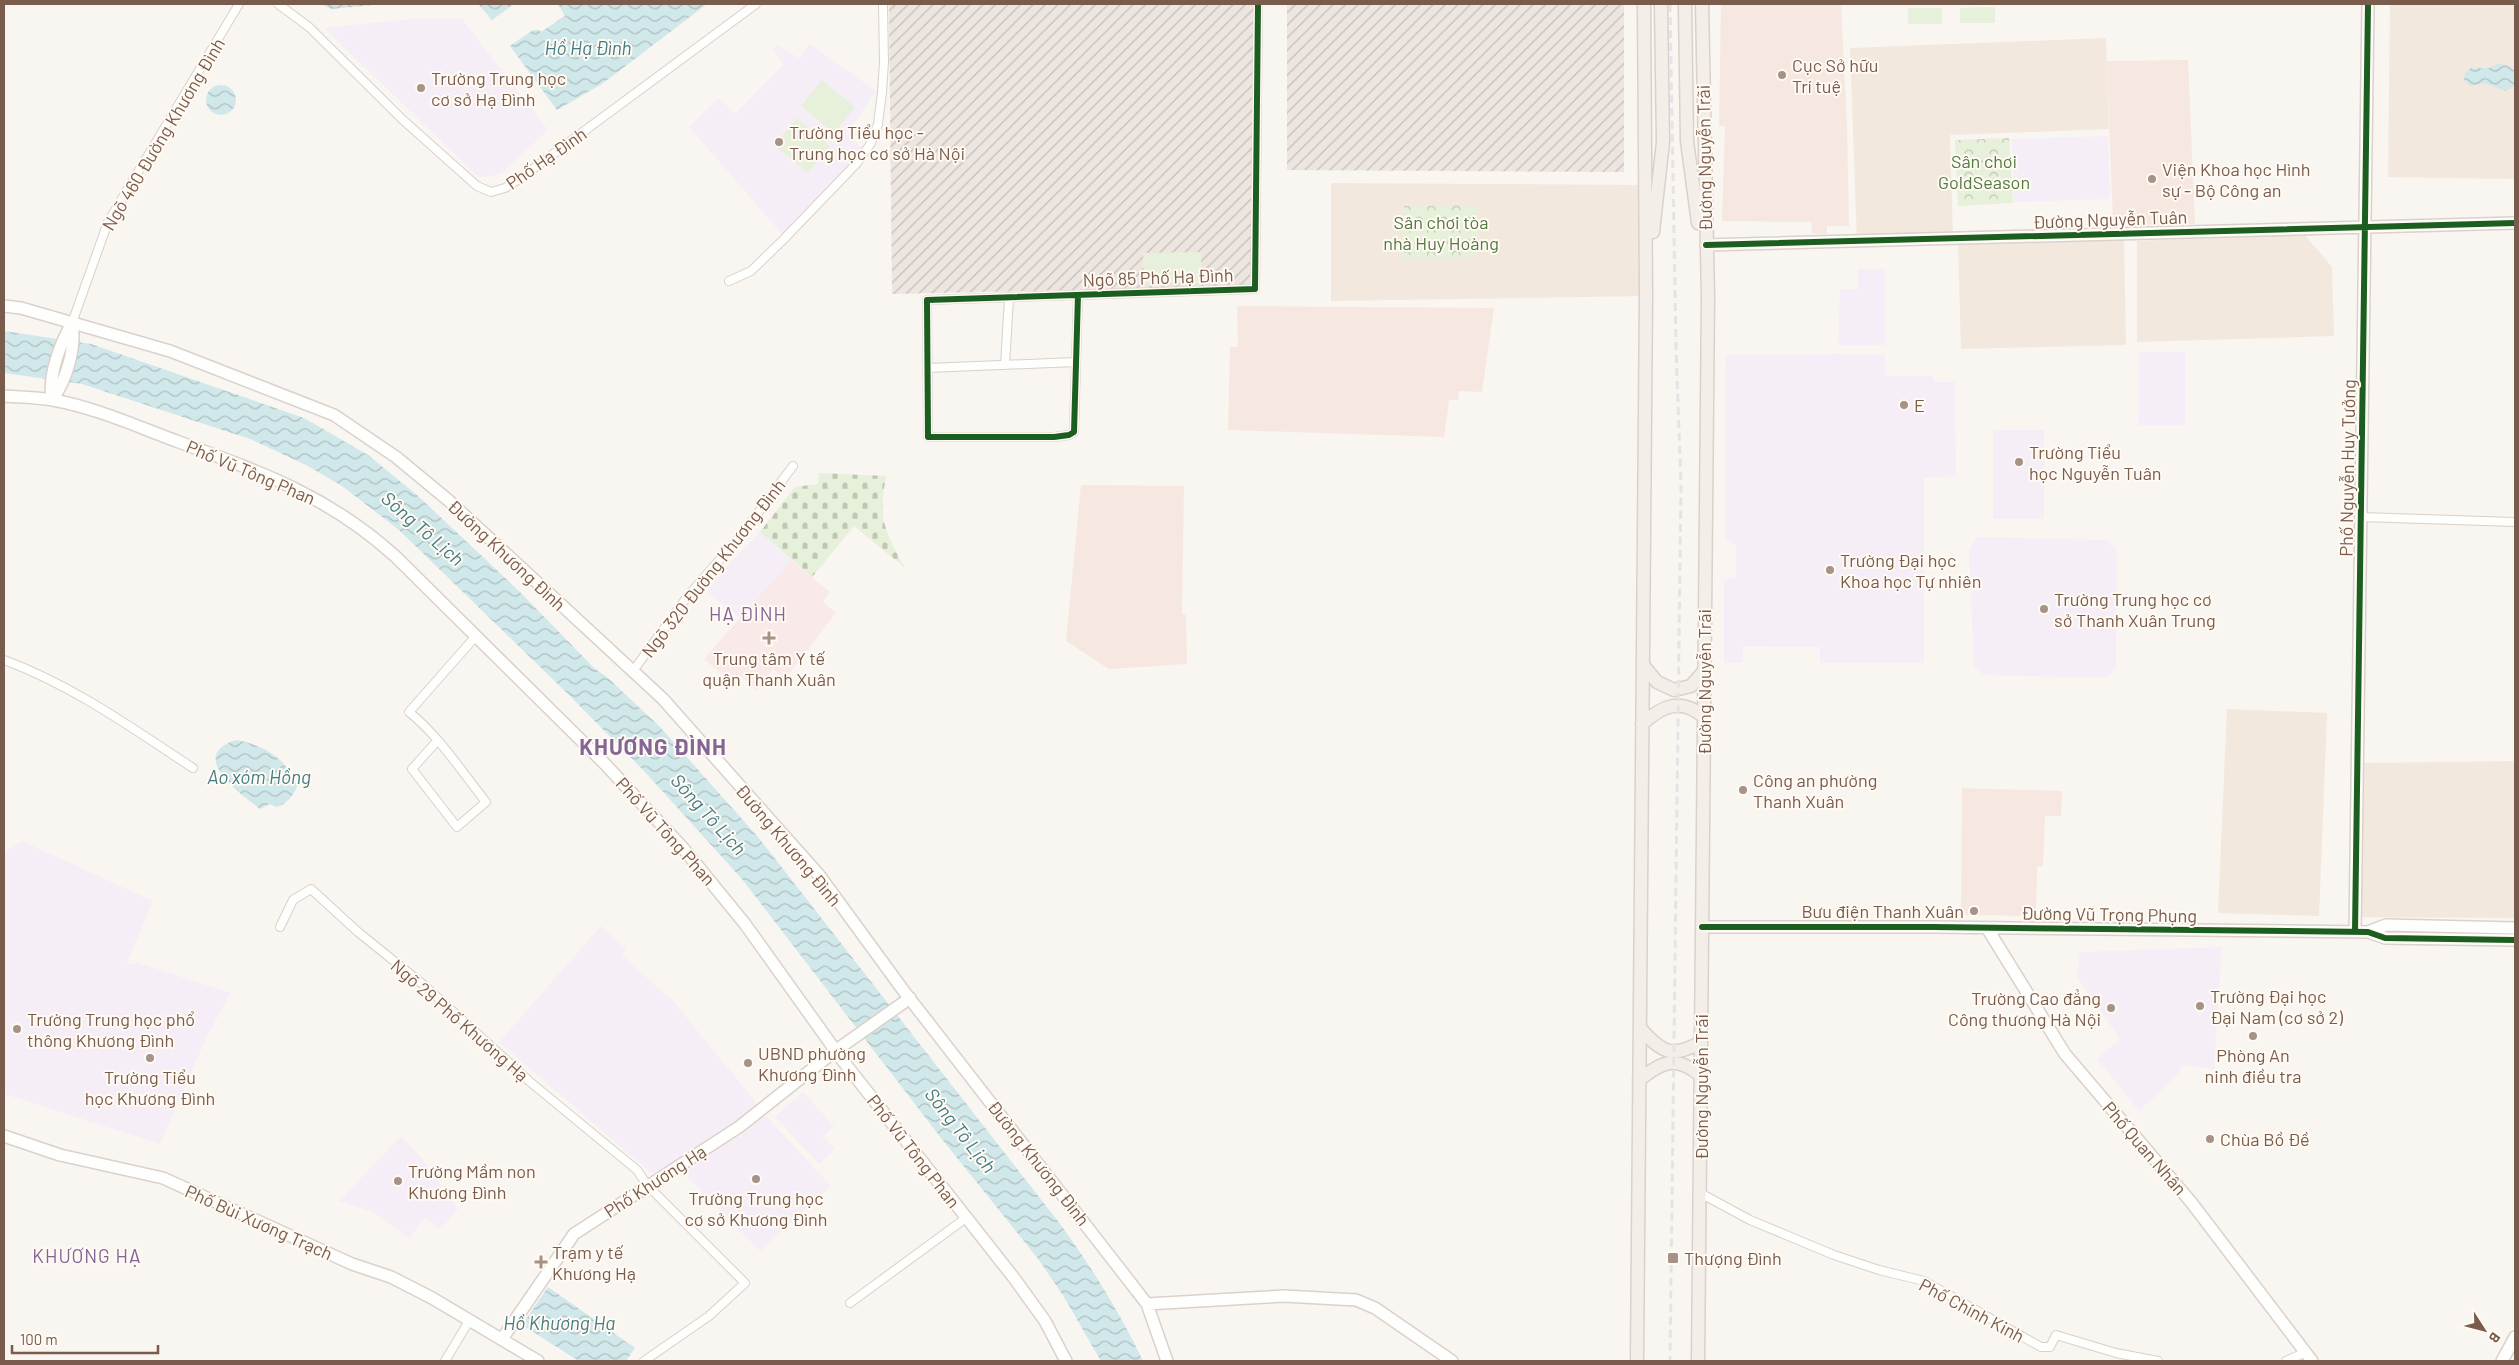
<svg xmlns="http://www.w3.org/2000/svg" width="2519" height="1365" font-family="Barlow,sans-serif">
<defs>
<pattern id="industrial-furrows" width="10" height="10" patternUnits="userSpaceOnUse" patternTransform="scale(1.25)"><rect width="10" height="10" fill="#ede5e0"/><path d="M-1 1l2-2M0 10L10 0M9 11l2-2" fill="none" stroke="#c5bdb8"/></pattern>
<pattern id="cemetery-stones" width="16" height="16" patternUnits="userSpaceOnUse" patternTransform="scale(1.25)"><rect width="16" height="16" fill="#e7f0db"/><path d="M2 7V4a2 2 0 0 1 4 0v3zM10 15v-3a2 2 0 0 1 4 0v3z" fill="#c0c6b4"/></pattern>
<pattern id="park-crowns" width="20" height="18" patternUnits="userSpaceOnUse" patternTransform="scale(1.25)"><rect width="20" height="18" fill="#e7f0db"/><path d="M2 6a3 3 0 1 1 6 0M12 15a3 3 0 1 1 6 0" fill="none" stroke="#c0c6b4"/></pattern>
<pattern id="water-waves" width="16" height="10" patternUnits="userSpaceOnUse" patternTransform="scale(1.25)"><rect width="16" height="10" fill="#d0e8ea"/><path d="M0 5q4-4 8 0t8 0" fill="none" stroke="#aebfc0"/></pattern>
</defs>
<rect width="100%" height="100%" fill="#f9f5f0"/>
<path fill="#f2e8de" d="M2390,4H2515V179L2388,177Z
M2106,38L2109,129L1950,135L1953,238L1857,241L1850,48Z
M1331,183L1644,185L1646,296L1331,301Z
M2305,235L2332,267L2334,336L2137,342V241Z
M2124,238L2126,345L1961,349L1958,242Z
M2227,709L2327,713L2319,916L2218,913Z
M2515,761V918L2360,917L2363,763Z"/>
<path fill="#f6e8e1" d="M1721,4H1841L1847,127L1849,226H1827V234H1817L1812,233L1811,222L1722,221L1725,126H1719Z
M2188,60L2195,224L2113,225L2107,61Z
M1237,306L1494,308L1482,392L1459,391L1458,400H1449L1444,437L1228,430L1230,347H1238Z
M1081,485L1184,486L1182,614L1186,615L1187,664L1109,669L1066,641Z
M1962,788L2062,791L2061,816H2045L2043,866L2037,867L2036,916L1961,915Z"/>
<path fill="url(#industrial-furrows)" d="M889,4H1255L1253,286L892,294Z
M1287,4H1624V172L1287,170Z"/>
<path fill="#f6eef6" d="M411,19H462L548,130L502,173L488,177L477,176L324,28Z
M810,44L876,91L847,134L863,149L782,234L689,127L719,98L735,114L784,64L773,51L777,45L799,58Z
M2108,136L2110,199L2014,202L2012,139Z
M1858,269H1885V345H1838L1840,289H1858Z
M2139,352H2185V425H2138Z
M1837,354L1885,355V376H1933L1934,382H1955L1956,476L1924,478V663H1820V647L1743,646L1742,663H1724V580L1736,577V545L1725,538L1726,355Z
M1993,430H2044V519H1993Z
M760,532L791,560L740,618L706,592L728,565Z
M1977,537L2107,540L2117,550L2116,668L2106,678L1984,675L1974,668L1969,549Z
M22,841L153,901L127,963L135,965L136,962L230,993L204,1043L160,1144L4,1094V852Z
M601,926L626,949L622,955L674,1002L759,1106L735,1124L660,1171L651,1173L499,1042Z
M2222,947L2214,1069L2181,1065L2180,1073L2139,1111L2097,1059L2120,1039L2077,977L2080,952Z
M803,1092L834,1126L823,1136L835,1149L819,1164L775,1117Z
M765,1115L831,1186L760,1251L681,1171L741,1135Z
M401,1136L423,1160L458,1209L440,1230L426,1218L409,1238L373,1212L339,1201Z"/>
<path fill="#fae9e9" d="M791,560L830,592L823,602L836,613L785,679L773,669L757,690L740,676L732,684L704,659Z"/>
<path fill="url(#cemetery-stones)" d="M819,473L886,476C878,521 884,527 904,567L854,526L812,577L760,532L795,487L818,484Z"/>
<path fill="url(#park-crowns)" d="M2009,138L2013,203L1958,206L1955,140Z
M1477,205V258L1404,259V206Z"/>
<path fill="#e7f0db" d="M1995,7V23H1960V8Z
M1908,8H1942V24H1908Z
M822,80L855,107L834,133L801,106Z
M797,118L830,146L808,173L774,145Z
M1201,252L1202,283L1144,284L1143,253Z"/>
<path fill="url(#water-waves)" d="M321,4H384L331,9Z
M478,4H514L492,20Z
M558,4H707L602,84L557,110L510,46L533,30H539L541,32L565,16Z
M2497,64L2508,65L2515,70V86L2505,91L2485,83L2470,86L2464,80L2465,73L2471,68H2490Z
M206 100a15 15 0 1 1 30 0a15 15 0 1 1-30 0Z
M4,331L91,344L304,418L368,455L417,495L520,592L594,668L608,678L660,727L758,837L1061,1225C1093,1270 1119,1311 1143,1361H1101L1064,1297L1039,1260L941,1138L742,879L645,772L570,696L399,530L342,486L308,466L250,439L82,384L4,373Z
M236,740C264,745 285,758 298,785C293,795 288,804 276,807L270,804L260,809C241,794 186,756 236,740Z
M548,1287L635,1348L626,1361H579L522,1325Z"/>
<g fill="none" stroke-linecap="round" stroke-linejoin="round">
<defs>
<path id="street" d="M278,4L309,27L403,120L477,186L491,192L505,188L522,177L756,4
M729,281L751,271L783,240L857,163L871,143L878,124L882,92L884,62L883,4
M1078,295L1074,432L1069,435L1054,437H928L927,300L1255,289L1258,4
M72,323L108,222L239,4
M1005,365L1009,298
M928,368L1076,362
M2361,517L2515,522
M4,660C72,685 132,728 193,768
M633,671L687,597L742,534L793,466
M437,741L412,769L457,827L486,802C462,772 439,736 409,712L476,636
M280,927L293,900L311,889L358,932L425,986L529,1081L637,1170L647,1185L745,1283L709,1316L644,1361
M1700,1193L1750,1220L1834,1255L1879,1270L1924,1281L2041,1347H2050L2056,1335L2116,1353L2158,1361
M850,1303L966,1218
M445,1361L469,1321
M2286,1361L2306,1352"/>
<path id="secondary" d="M1706,245L2515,223
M4,306L21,308L170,351L334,415L396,457L448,500L663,699L819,875L903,990L1147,1304L1167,1361
M4,396C20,397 37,397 53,400C97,408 138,427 179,442C263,473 329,496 396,557L605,764L683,848L745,924L843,1061L1014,1278L1045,1321L1066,1361
M52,400C67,379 76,348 72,323
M52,400C48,375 60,344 72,323
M1702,927H1933L2368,932L2385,938L2515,940
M1987,928L2065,1054L2191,1202L2312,1361
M2355,932L2368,4
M2368,932L2386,925L2515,928
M4,1136L60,1155L163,1178L352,1264L391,1277L432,1298L538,1361
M1147,1304L1284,1296L1356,1300L1375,1308L1452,1361
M502,1339L574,1234L739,1127L835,1051L910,998
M2502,1361L2515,1337"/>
<path id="primary" d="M1685,4L1687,141L1698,223
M1653,232L1663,142L1661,4
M1643,665L1657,682L1674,690L1691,686L1704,671
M1642,724C1662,706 1681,697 1704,717
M1640,1028C1661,1052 1672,1059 1701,1042
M1639,1080C1663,1061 1676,1055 1701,1076
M1637,1361L1646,296L1644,4
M1698,1361L1708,297L1702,4"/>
</defs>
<use href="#street" stroke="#d7d1cb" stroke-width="10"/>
<use href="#secondary" stroke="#d9d2cb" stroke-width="14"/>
<use href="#primary" stroke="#dad1cc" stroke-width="15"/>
<use href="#street" stroke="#fefefd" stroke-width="8"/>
<use href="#secondary" stroke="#fefefd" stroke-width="11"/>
<use href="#primary" stroke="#f3eee8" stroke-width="12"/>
<path stroke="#e6e3e7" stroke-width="3" stroke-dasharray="8 5" stroke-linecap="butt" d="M1670,4L1676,350L1681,483L1670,1361"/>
<defs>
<path id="cycleway" d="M1706,245L2515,223
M1078,295L1074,432L1069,435L1054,437H928L927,300L1255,289L1258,4
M1702,927H1933L2368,932L2385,938L2515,940
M2355,932L2368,4"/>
</defs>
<use href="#cycleway" stroke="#fffaf3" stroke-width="9"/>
<use href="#cycleway" stroke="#1b5e20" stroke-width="6"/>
</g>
<g fill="#a69286" stroke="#fffaf3" stroke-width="2">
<circle cx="1782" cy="75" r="5"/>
<circle cx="421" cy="88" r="5"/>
<circle cx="779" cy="142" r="5"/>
<circle cx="2152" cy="179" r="5"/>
<circle cx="1904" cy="405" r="5"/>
<circle cx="2019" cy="462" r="5"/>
<circle cx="1830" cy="570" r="5"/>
<circle cx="2044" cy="609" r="5"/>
<path d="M766.5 630.5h5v5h5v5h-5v5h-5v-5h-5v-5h5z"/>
<circle cx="1743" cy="790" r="5"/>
<circle cx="1974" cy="911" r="5"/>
<circle cx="2200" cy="1006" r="5"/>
<circle cx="2111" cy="1008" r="5"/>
<circle cx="17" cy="1029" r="5"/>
<circle cx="2253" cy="1036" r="5"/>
<circle cx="150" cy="1058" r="5"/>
<circle cx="748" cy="1063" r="5"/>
<circle cx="2210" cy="1139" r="5"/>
<circle cx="756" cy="1179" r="5"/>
<circle cx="398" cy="1181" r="5"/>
<rect x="1667" y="1252" width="12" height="12" rx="2.5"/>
<path d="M538.5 1254.5h5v5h5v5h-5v5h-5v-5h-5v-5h5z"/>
</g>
<g text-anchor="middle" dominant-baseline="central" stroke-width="4" stroke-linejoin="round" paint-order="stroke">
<g font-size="18" fill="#7a5c4d" stroke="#fffaf3" text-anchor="start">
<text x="1792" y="65">Cục Sở hữu<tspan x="1792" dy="21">Trí tuệ</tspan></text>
<text x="431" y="78">Trường Trung học<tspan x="431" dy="21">cơ sở Hạ Đình</tspan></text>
<text x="789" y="132">Trường Tiểu học -<tspan x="789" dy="21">Trung học cơ sở Hà Nội</tspan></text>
<text x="2162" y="169">Viện Khoa học Hình<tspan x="2162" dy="21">sự - Bộ Công an</tspan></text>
<text x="1914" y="405">E</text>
<text x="2029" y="452">Trường Tiểu<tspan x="2029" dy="21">học Nguyễn Tuân</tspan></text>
<text x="1840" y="560">Trường Đại học<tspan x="1840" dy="21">Khoa học Tự nhiên</tspan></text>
<text x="2054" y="599">Trường Trung học cơ<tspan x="2054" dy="21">sở Thanh Xuân Trung</tspan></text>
<text x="769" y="658" text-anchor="middle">Trung tâm Y tế<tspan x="769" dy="21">quận Thanh Xuân</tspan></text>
<text x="1753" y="780">Công an phường<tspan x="1753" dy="21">Thanh Xuân</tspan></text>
<text x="1964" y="911" text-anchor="end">Bưu điện Thanh Xuân</text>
<text x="2210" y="996">Trường Đại học<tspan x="2210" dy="21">Đại Nam (cơ sở 2)</tspan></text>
<text x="2101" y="998" text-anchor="end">Trường Cao đẳng<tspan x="2101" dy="21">Công thương Hà Nội</tspan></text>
<text x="27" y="1019">Trường Trung học phổ<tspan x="27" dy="21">thông Khương Đình</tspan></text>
<text x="758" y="1053">UBND phường<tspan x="758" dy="21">Khương Đình</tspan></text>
<text x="2253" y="1055" text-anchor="middle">Phòng An<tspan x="2253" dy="21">ninh điều tra</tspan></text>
<text x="150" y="1077" text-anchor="middle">Trường Tiểu<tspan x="150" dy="21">học Khương Đình</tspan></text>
<text x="2220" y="1139">Chùa Bồ Đề</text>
<text x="408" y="1171">Trường Mầm non<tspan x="408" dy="21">Khương Đình</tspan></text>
<text x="756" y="1198" text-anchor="middle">Trường Trung học<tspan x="756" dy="21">cơ sở Khương Đình</tspan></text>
<text x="552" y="1252">Trạm y tế<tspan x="552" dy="21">Khương Hạ</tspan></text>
<text x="1684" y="1258">Thượng Đình</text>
</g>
<g font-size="18" fill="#7a5c4d" stroke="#fffaf3">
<text transform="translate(163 134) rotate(-59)">Ngõ 460 Đường Khương Đình</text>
<text transform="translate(546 158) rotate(-35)">Phố Hạ Đình</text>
<text transform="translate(1704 158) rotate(-91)">Đường Nguyễn Trãi</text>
<text transform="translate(2110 219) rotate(-2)">Đường Nguyễn Tuân</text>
<text transform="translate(1158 277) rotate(-2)">Ngõ 85 Phố Hạ Đình</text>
<text transform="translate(2347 468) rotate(-89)">Phố Nguyễn Huy Tưởng</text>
<text transform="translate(251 472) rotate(23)">Phố Vũ Tông Phan</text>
<text transform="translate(507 555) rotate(43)">Đường Khương Đình</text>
<text transform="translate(713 568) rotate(-52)">Ngõ 320 Đường Khương Đình</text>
<text transform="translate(1704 682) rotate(-90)">Đường Nguyễn Trãi</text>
<text transform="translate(666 831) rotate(48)">Phố Vũ Tông Phan</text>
<text transform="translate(789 845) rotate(50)">Đường Khương Đình</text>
<text transform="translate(2109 914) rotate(1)">Đường Vũ Trọng Phụng</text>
<text transform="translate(460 1020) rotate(41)">Ngõ 29 Phố Khương Hạ</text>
<text transform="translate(1701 1087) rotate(-90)">Đường Nguyễn Trãi</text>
<text transform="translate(2145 1148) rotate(49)">Phố Quan Nhân</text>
<text transform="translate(914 1151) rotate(52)">Phố Vũ Tông Phan</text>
<text transform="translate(1039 1163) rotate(52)">Đường Khương Đình</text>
<text transform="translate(655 1181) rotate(-33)">Phố Khương Hạ</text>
<text transform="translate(259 1222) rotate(24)">Phố Bùi Xương Trạch</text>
<text transform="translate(1972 1310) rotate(28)">Phố Chính Kinh</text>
</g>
<g font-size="18" fill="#537a41" stroke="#fffaf3">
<text x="1984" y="161">Sân chơi<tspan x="1984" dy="21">GoldSeason</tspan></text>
<text x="1441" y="222">Sân chơi tòa<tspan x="1441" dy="21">nhà Huy Hoàng</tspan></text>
</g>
<g font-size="19" font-style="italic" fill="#437c86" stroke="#fffaf3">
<text x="588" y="47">Hồ Hạ Đình</text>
<text transform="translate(423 528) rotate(41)">Sông Tô Lịch</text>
<text x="259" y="776">Ao xóm Hồng</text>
<text transform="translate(709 814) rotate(48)">Sông Tô Lịch</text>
<text transform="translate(961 1130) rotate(52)">Sông Tô Lịch</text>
<text x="559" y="1322">Hồ Khương Hạ</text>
</g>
<g font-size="19" letter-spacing="1" fill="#846695" stroke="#fffaf3">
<text x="748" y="613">HẠ ĐÌNH</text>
<text x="87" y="1255">KHƯƠNG HẠ</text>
</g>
<g font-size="22" font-weight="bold" letter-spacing="1" fill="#846695" stroke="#fffaf3">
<text x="653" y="746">KHƯƠNG ĐÌNH</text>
</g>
</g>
<rect width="2519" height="1365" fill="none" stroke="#7a5c4d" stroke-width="10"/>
<g transform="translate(2484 1330) rotate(126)" stroke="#fffaf3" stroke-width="4" paint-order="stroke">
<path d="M0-4L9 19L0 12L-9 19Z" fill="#7a5c4d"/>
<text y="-8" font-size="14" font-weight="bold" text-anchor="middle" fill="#7a5c4d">B</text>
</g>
<path d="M12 1345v8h146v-8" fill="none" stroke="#7a5c4d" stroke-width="2.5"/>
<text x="20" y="1345" font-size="15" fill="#7a5c4d" stroke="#fffaf3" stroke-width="4" paint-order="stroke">100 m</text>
</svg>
